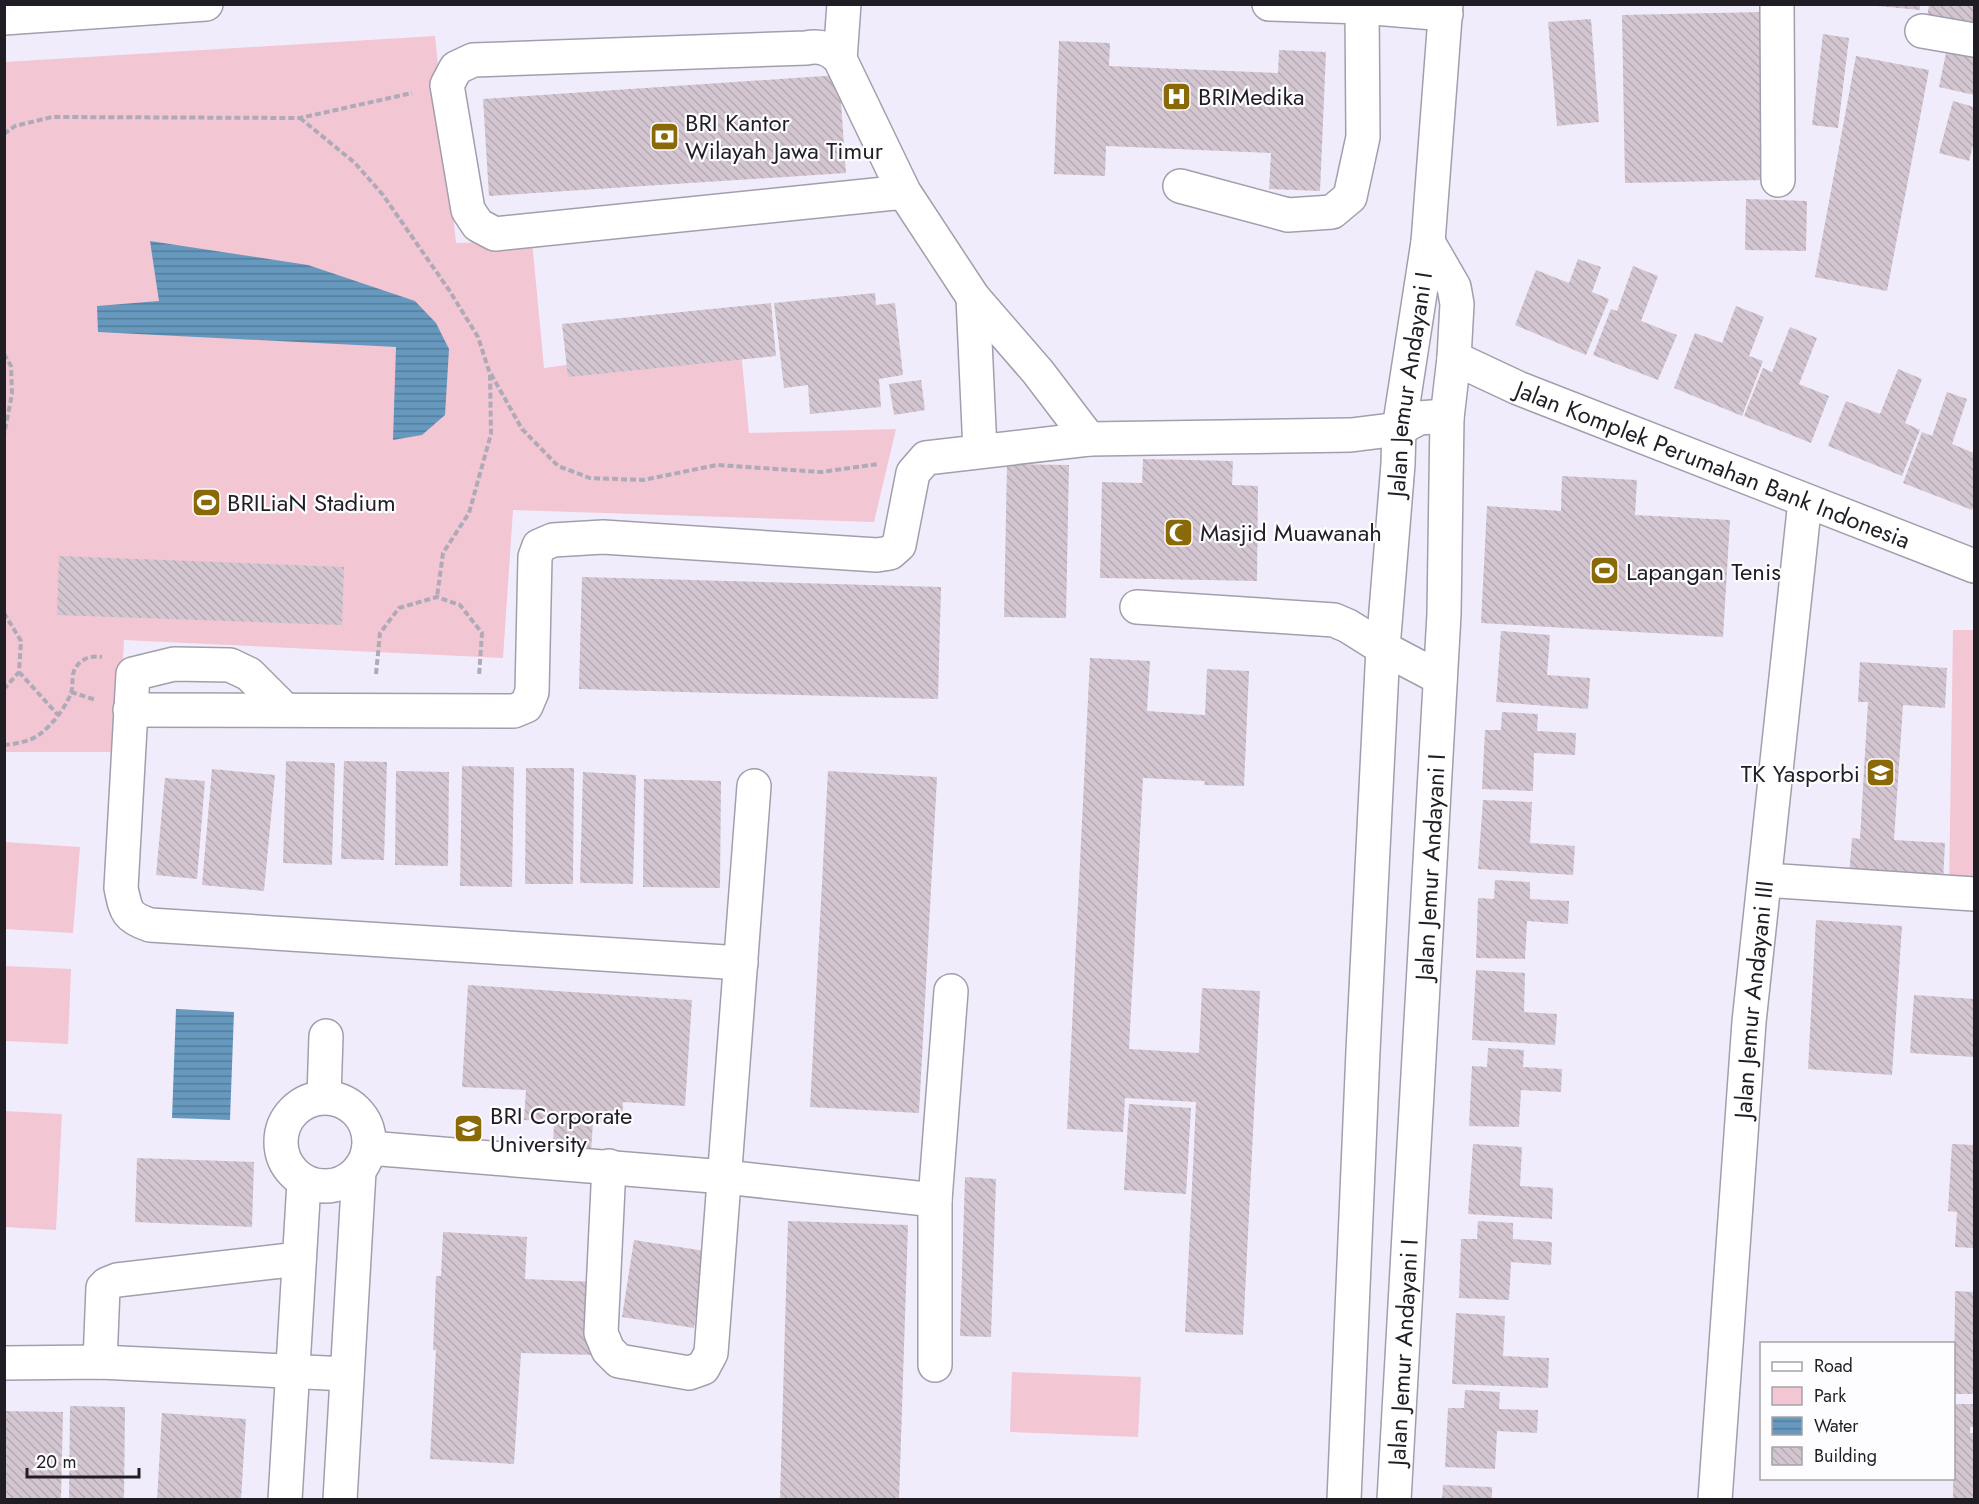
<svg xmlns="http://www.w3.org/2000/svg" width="1979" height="1504" font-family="Jost,sans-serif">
<defs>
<pattern id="water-rules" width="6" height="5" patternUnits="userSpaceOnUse" patternTransform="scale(1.5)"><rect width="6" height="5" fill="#6799bf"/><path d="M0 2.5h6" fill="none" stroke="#547c9b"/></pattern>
<pattern id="building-back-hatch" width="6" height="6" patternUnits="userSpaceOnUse" patternTransform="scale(1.5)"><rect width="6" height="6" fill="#d3c6d1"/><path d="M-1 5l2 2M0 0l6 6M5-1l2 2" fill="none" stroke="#b5aab3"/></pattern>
</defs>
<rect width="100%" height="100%" fill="#f1ecfb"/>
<path fill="#f3c6d3" d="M435,36L456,243L532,241L544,368L740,341L749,433L896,429L874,522L513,510L503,658L124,640L118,752H5V62Z
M1953,630H1974V891H1949Z
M4,842L80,847L73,933L5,929Z
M5,966L71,969L68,1044L5,1041Z
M4,1111L62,1114L56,1230L5,1227Z
M1012,1372L1141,1377L1138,1437L1010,1432Z"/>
<path fill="url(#water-rules)" d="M150,241L308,265L415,301L436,323L449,349L445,415L422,435L393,440L396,347L98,332L97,306L159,301Z
M176,1009L234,1012L230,1120L172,1118Z"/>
<path fill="url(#building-back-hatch)" d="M1877,4H1920V10L1877,6Z
M1929,4H1974V28L1927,20Z
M1763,12L1767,180L1625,183L1622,15Z
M1591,19L1599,122L1557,126L1548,22Z
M1823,34L1849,38L1838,128L1812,125Z
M1059,41L1110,43L1109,66L1278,73L1279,50L1326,52L1320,191L1269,189L1271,153L1106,146L1105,176L1054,174Z
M1947,48L1974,54V95L1939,87Z
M1856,56L1929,70L1887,291L1815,277Z
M839,75L846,173L489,196L483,99Z
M1953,101L1974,107V141L1969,161L1939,153Z
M1746,199L1807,201L1806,251L1745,250Z
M1578,259L1601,267L1592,292L1609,299L1586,355L1515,325L1536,270L1569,283Z
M1633,266L1658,276L1641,321L1677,335L1658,380L1593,355L1611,309L1617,311Z
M875,293L876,305L895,303L903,375L879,379L881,407L810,414L808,385L784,388L774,303Z
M771,303L776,356L568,377L562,324Z
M1736,306L1764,317L1749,356L1763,361L1742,416L1674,388L1695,333L1722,343Z
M1790,327L1817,338L1799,384L1829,396L1811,443L1744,416L1763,368L1772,372Z
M1898,369L1922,379L1905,423L1920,430L1902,476L1828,446L1846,401L1880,414Z
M921,380L925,410L894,415L889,384Z
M1947,392L1967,399L1952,444L1974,453V504L1972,510L1903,483L1922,432L1932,436Z
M1143,459L1233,461L1232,485L1258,486L1257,581L1100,578L1102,482L1142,483Z
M1007,464L1069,465L1066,618L1004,617Z
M1562,476L1637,480L1635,515L1730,520L1723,637L1481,623L1487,506L1561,511Z
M59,556L344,567L342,625L57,615Z
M582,577L941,587L938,699L579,689Z
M1501,631L1550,635L1547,675L1590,678L1588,709L1496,702Z
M1090,658L1150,661L1147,711L1205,715L1207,669L1249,671L1244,786L1204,785L1205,781L1143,778L1129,1049L1199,1053L1202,988L1260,991L1243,1335L1185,1332L1196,1102L1125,1098L1123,1132L1067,1129Z
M1860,662L1947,668L1945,708L1903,705L1894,840L1945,843L1943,881L1849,875L1852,838L1860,839L1868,702H1858Z
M1502,712L1538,714L1537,731L1576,733L1575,755L1534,753L1533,791L1482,789L1485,730H1501Z
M286,761L335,763L332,865L283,863Z
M344,761L387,762L384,860L341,859Z
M462,766L514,767L512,887L460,886Z
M526,768H574L573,884H525Z
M212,769L275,775L264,891L202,885Z
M396,771L449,772L448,866L395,865Z
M828,771L937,777L919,1113L810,1107Z
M583,772L636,775L633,884L580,883Z
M165,778L205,781L197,879L156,875Z
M644,779L721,781L720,888L643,887Z
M1483,800L1532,802L1530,843L1575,846L1573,875L1478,869Z
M1495,880L1530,882V899L1569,901L1568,924L1527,921L1525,959L1476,958L1478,898L1494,899Z
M1816,920L1902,926L1892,1075L1808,1069Z
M1476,970L1525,973L1524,1012L1557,1014L1555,1045L1472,1040Z
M468,985L692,1000L685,1106L623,1102L622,1123L593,1122L591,1152L553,1150L554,1122L524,1120L526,1090L462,1087Z
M1914,995L1974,999V1057L1910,1053Z
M1488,1048L1524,1050L1523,1067L1562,1069L1561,1092L1521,1090L1519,1127L1469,1126L1472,1066L1487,1067Z
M1129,1104L1191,1108L1186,1194L1124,1190Z
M1473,1144L1522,1147L1520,1186L1553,1188L1552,1219L1468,1214Z
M1952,1144L1974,1145V1248L1955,1247L1957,1212L1948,1211Z
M137,1158L254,1162L252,1227L135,1222Z
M965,1177L996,1179L991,1337L960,1336Z
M788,1221L908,1225L899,1500H780Z
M1478,1221L1513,1223V1239L1552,1242L1551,1265L1511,1262L1509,1300L1459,1298L1461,1239H1477Z
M443,1232L527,1237L525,1279L596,1282L594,1355L521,1353L514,1464L430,1459L436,1350H433L436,1276H441Z
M634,1240L705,1251L694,1328L622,1317Z
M1955,1291L1974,1292V1394H1954Z
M1456,1313L1505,1316L1503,1356L1549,1358L1548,1388L1452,1384Z
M1465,1390L1500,1392L1499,1409L1538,1410L1537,1433L1497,1431L1495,1469L1445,1467L1448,1408H1464Z
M1954,1404H1974V1427H1970V1433H1974V1500H1953Z
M70,1406L125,1407L124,1500H69Z
M4,1411L63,1412L61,1500H4Z
M162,1413L246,1419L241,1500H157Z
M1443,1485L1492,1487V1500H1442Z"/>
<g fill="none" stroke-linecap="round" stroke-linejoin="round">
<defs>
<g id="minor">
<path d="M1269,4L1362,7L1446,14"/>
<path d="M1777,4L1778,180"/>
<path d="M4,18L206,4"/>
<path d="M1922,31L1974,40"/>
<path d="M840,59L844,4"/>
<path d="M1180,186L1288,215L1332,212L1350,197L1363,137L1362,7"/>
<path d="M904,192L495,234L478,225L468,210L447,85L456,68L473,60L806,48C821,45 830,49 840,59L904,192L973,297L1038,372L1089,439"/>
<path d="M973,297L980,451"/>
<path id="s1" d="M1454,358L1518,388L1974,566"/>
<path d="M1137,607L1334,620L1348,626L1383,648L1440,678"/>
<path d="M130,710L514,711L526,706L532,692L535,557L539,546L553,540L603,537L877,555L890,553L899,545L913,473L926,458L1089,439L1351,435L1399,429L1419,418L1432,417L1447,418"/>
<path d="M285,710L249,674L230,665L174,664L133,674L121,888C126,911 126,917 150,925L741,963"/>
<path d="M1765,880L1974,894"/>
<path d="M324,1097L326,1036"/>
<circle cx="325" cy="1142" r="44"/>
<path d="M369,1148L725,1177L935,1200"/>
<path d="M609,1166L601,1333L608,1350L619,1361L689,1373L703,1368L711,1353L754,786"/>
<path d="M100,1362L103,1288L107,1284L117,1280L299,1259"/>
<path d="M4,1363L100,1362L347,1374"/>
<path d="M935,1365V1200L951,991"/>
<path d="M285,1500L304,1182"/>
<path d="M340,1500L359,1171"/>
<path id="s2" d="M1344,1500L1363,1051L1383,648L1398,464L1399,429L1428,242L1446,4"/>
<path id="s3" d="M1394,1500L1444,614L1447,418L1454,358L1457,304L1454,287L1428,242"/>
<path id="s4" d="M1715,1500L1749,1022L1805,501"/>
</g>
</defs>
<use href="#minor" stroke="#a39eac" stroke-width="36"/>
<path stroke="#afaab7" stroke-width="4" stroke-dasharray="6 3" stroke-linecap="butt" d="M300,118L355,163L383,195L449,290L478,337L490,374L491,434L469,513L443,553L437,597
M4,134L15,126L52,117L300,118L412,93
M4,354L11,366L12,394L4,435
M491,374L522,429L558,466L590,478L643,480L717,465L821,472L879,464
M4,613L21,641L19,672L4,689
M19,672L58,715
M376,674L380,633L399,608L437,597L460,605L482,633L479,676
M71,692L96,700
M4,745C16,744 31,741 40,734C52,725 66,707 71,693C73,687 72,680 73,674C77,660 89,655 102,657"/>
<use href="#minor" stroke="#fff" stroke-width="33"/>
</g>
<defs>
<symbol id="hospital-square" viewBox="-11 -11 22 22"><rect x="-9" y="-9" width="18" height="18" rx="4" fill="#8a6908" stroke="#fdfcff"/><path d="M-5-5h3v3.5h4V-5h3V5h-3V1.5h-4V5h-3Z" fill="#fff"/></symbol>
<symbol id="bank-square" viewBox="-11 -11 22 22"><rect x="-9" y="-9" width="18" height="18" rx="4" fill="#8a6908" stroke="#fdfcff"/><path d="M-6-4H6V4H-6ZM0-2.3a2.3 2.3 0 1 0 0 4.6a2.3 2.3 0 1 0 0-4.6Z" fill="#fff"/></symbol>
<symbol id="stadium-square" viewBox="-11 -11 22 22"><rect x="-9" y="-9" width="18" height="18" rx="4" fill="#8a6908" stroke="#fdfcff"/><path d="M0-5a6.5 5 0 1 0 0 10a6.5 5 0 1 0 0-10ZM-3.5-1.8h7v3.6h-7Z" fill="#fff"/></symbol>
<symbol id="mosque-square" viewBox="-11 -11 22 22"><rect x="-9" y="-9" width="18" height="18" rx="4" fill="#8a6908" stroke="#fdfcff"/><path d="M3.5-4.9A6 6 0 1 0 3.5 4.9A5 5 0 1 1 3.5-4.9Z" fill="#fff"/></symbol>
<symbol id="school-square" viewBox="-11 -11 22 22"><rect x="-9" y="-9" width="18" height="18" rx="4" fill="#8a6908" stroke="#fdfcff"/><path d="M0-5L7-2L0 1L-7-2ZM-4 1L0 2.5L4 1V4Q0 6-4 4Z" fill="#fff"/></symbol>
<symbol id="university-square" viewBox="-11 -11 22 22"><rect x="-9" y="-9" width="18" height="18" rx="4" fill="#8a6908" stroke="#fdfcff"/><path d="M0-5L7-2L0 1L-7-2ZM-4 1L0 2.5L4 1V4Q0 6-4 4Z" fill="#fff"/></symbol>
</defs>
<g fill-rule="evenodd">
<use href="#hospital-square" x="1160" y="80" width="33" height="33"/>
<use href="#bank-square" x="648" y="120" width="33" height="33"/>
<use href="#stadium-square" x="190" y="486" width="33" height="33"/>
<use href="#mosque-square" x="1162" y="516" width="33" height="33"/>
<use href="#stadium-square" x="1588" y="554" width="33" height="33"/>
<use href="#school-square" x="1864" y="756" width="33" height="33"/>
<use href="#university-square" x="452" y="1112" width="33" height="33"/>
</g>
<g text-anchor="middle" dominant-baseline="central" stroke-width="4.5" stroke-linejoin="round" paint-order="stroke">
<g font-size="24" fill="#201e24" stroke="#fdfcff" text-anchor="start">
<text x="1198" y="96">BRIMedika</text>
<text x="685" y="122">BRI Kantor<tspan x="685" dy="28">Wilayah Jawa Timur</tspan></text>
<text x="227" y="502">BRILiaN Stadium</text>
<text x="1200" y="532">Masjid Muawanah</text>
<text x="1626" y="571">Lapangan Tenis</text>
<text x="1860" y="773" text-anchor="end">TK Yasporbi</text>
<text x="490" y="1115">BRI Corporate<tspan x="490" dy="28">University</tspan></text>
</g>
<g font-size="24" fill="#201e24" stroke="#fdfcff">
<text stroke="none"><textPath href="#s2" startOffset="1118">Jalan Jemur Andayani I</textPath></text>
<text stroke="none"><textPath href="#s1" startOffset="280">Jalan Komplek Perumahan Bank Indonesia</textPath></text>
<text stroke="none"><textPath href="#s3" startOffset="634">Jalan Jemur Andayani I</textPath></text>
<text stroke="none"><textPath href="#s4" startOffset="502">Jalan Jemur Andayani III</textPath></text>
<text stroke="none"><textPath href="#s3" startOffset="148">Jalan Jemur Andayani I</textPath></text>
</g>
</g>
<rect width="1979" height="1504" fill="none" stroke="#201e24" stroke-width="12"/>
<rect x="1760" y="1342" width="195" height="138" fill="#fdfcff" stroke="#a5a3a7" stroke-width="1.5"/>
<rect x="1772" y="1362" width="30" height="9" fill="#ffffff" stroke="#a5a3a7" stroke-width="1.5"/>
<text x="1814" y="1372" font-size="18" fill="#201e24">Road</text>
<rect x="1772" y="1387" width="30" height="18" fill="#f3c6d3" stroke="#a5a3a7" stroke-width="1.5"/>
<text x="1814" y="1402" font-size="18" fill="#201e24">Park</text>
<rect x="1772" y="1417" width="30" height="18" fill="url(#water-rules)" stroke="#a5a3a7" stroke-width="1.5"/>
<text x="1814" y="1432" font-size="18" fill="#201e24">Water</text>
<rect x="1772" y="1447" width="30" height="18" fill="url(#building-back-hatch)" stroke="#a5a3a7" stroke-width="1.5"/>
<text x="1814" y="1462" font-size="18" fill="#201e24">Building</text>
<path d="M27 1468v9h112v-9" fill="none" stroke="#201e24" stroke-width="3"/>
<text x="36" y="1468" font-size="18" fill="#201e24" stroke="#fdfcff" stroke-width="4.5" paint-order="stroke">20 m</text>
</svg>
